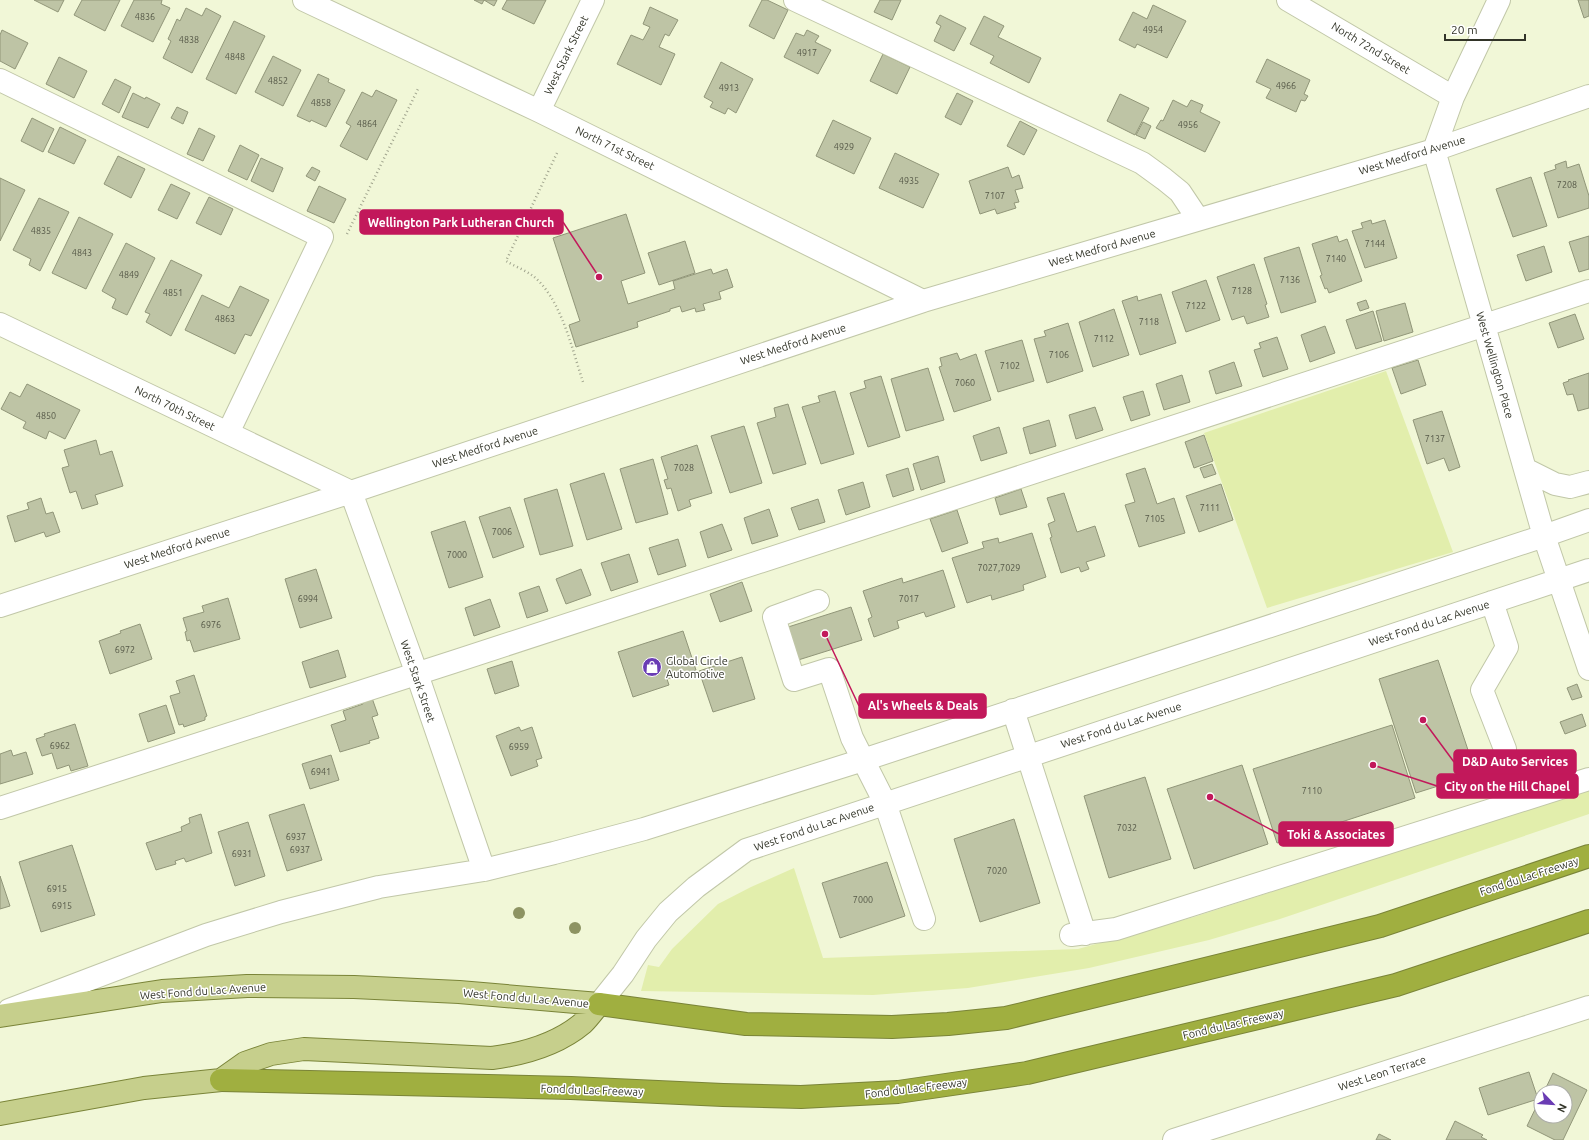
<svg xmlns="http://www.w3.org/2000/svg" width="1589" height="1140" font-family="Ubuntu,sans-serif">
<rect width="100%" height="100%" fill="#f1f7d7"/>
<path fill="#e2eeac" d="M1386,371L1453,552L1267,608L1204,433Z
M1589,789V814L1280,919L1209,940L1089,968L968,988L873,995L641,991L648,965L659,967L672,949L718,904L751,887L794,868L823,958L1078,949L1194,917Z"/>
<path fill="#bec4a5" stroke="#919679" d="M34,0H64L58,12Z
M82,0H120L105,31L74,15Z
M134,0H162L161,4L170,8L153,42L121,26Z
M474,0H497L494,6L484,0L482,4Z
M507,0H546L534,24L502,9Z
M762,0H767L788,10L774,39L749,26Z
M880,0H901L892,20L874,12Z
M1578,0H1589V16L1584,18Z
M1153,5L1186,21L1167,58L1137,44L1135,48L1119,40L1133,12L1147,19Z
M650,7L678,20L669,36L665,34L659,47L675,54L661,85L617,64L631,35L643,40L650,27L643,24Z
M186,8L202,16L206,8L221,16L192,73L163,58L171,41L168,39L177,19L180,21Z
M940,15L966,28L954,51L934,41L941,26L936,23Z
M984,16L1004,26L998,37L1041,58L1029,83L990,63L994,56L970,44Z
M234,21L265,36L236,94L206,79Z
M2,30L28,43L15,69L0,61V35Z
M807,30L819,36L815,42L831,50L818,74L784,57L796,33L804,36Z
M883,54L910,67L897,94L870,81Z
M273,56L301,70L283,106L255,92Z
M59,57L87,71L74,98L46,84Z
M1267,59L1310,80L1304,94L1308,96L1305,101L1301,100L1296,112L1266,98L1271,89L1256,82Z
M721,62L753,79L736,113L728,108L725,114L710,107L713,102L704,97Z
M318,74L329,79L328,82L345,90L326,127L311,120L310,122L297,116Z
M115,79L131,87L119,113L102,104Z
M376,90L397,100L367,160L340,146L351,126L346,123L362,92L372,97Z
M133,93L145,99L146,97L160,104L148,128L122,117Z
M957,93L973,101L961,125L945,117Z
M1120,94L1149,108L1135,135L1107,121Z
M1173,100L1187,107L1191,100L1203,105L1200,112L1220,122L1205,152L1156,128L1161,120L1163,121Z
M177,107L188,112L183,124L171,118Z
M32,118L54,129L43,152L21,141Z
M833,120L871,138L854,174L816,156Z
M1020,121L1037,130L1024,155L1007,146Z
M1143,122L1151,126L1145,139L1136,135Z
M60,127L86,140L74,164L48,152Z
M199,128L215,136L203,161L187,154Z
M240,145L259,155L247,180L228,171Z
M895,153L939,174L923,208L879,188Z
M118,156L145,169L131,198L104,184Z
M261,158L283,168L273,192L251,181Z
M1566,161L1567,168L1579,164L1589,196V208L1558,218L1544,173L1556,169L1555,165Z
M312,167L320,171L315,181L306,176Z
M1008,167L1012,178L1019,175L1023,188L1015,190L1019,202L1014,203L1016,208L997,214L995,209L980,214L969,181Z
M1531,177L1547,226L1513,237L1496,189Z
M0,178L25,190L0,241Z
M171,184L190,193L177,219L158,210Z
M319,186L346,199L334,223L307,211Z
M209,197L233,209L221,235L196,223Z
M39,198L69,212L40,271L29,265L31,259L13,250Z
M626,214L645,273L621,281L628,304L675,289L673,281L711,269L713,274L727,269L733,287L719,292L721,299L703,304L705,310L696,312L695,308L682,312L680,306L670,309V311L637,322L638,327L576,347L569,325L580,321L553,238Z
M79,217L113,234L86,289L52,273Z
M1371,220L1372,224L1385,220L1397,258L1365,268L1352,231L1363,228L1361,223Z
M1337,236L1339,242L1347,239L1362,281L1329,293L1327,288L1325,289L1320,276L1322,275L1312,244Z
M1589,236V269L1579,272L1569,242Z
M685,241L695,273L659,285L648,253Z
M126,243L155,258L127,315L112,308L116,299L102,291Z
M1544,246L1552,272L1526,281L1517,255Z
M1299,247L1316,302L1281,313L1264,258Z
M171,260L202,275L171,336L146,322L150,314L145,312Z
M1254,264L1267,304L1265,305L1269,317L1247,324L1244,316L1232,320L1217,277Z
M1206,280L1220,320L1186,332L1172,292Z
M240,286L269,300L251,336L245,334L235,354L185,330L202,295L229,308Z
M1161,294L1176,343L1140,355L1122,301L1137,296L1138,301Z
M1366,300L1369,308L1360,311L1357,303Z
M1405,303L1413,332L1384,341L1376,311Z
M1114,309L1129,355L1093,367L1079,322Z
M1373,311L1382,341L1356,349L1346,320Z
M1575,314L1584,339L1558,348L1549,323Z
M1068,323L1083,371L1047,383L1034,339L1046,336L1044,331Z
M1325,326L1335,353L1310,362L1301,335Z
M1277,337L1288,369L1263,377L1254,350L1261,348L1259,343Z
M1022,340L1034,381L998,392L985,351Z
M957,353L960,360L976,354L991,400L954,412L939,367L942,366L940,358Z
M1418,360L1426,385L1401,394L1392,368Z
M1234,362L1242,386L1216,394L1209,371Z
M928,368L944,420L906,431L891,379Z
M1589,373V408L1578,411L1573,394L1567,395L1563,383L1569,381L1568,380Z
M1182,375L1190,402L1164,410L1156,384Z
M881,376L900,437L868,447L850,393L866,388L864,381Z
M27,384L80,410L65,439L49,431L46,439L23,428L26,422L1,409L10,392L20,397Z
M835,391L854,454L821,464L802,407L820,402L818,396Z
M1143,391L1150,415L1131,421L1123,397Z
M788,404L806,464L773,474L757,423L776,417L774,408Z
M1095,407L1103,430L1076,439L1069,415Z
M1442,411L1460,467L1449,471L1444,458L1427,464L1413,420Z
M1049,420L1056,446L1030,454L1023,428Z
M744,426L762,483L730,493L711,436Z
M999,427L1007,453L981,461L973,436Z
M1204,435L1213,461L1194,468L1185,442Z
M96,440L100,455L112,451L123,486L95,495L98,504L82,509L76,491L70,493L62,468L69,466L64,450Z
M697,445L712,493L689,500L691,506L678,511L671,488L667,489L664,480L668,479L661,457Z
M938,456L945,482L921,490L913,464Z
M653,459L668,514L636,523L620,469Z
M1212,464L1216,474L1204,478L1200,468Z
M908,468L914,490L893,497L886,475Z
M1145,468L1157,504L1174,498L1185,533L1139,547L1125,505L1135,502L1126,474Z
M604,473L622,529L587,540L570,484Z
M863,482L870,507L846,515L838,490Z
M1221,484L1233,520L1199,532L1186,496Z
M557,489L573,546L540,555L524,499Z
M1021,489L1027,507L1000,515L995,498Z
M1064,493L1077,532L1095,526L1105,556L1086,562L1089,569L1081,572L1079,567L1061,573L1050,538L1052,537L1048,524L1055,521L1047,498Z
M41,498L46,514L53,512L60,532L46,537L44,532L15,542L7,516L29,509L27,503Z
M818,499L825,522L799,530L791,508Z
M510,507L524,547L493,558L479,517Z
M769,509L778,536L752,544L744,518Z
M957,510L968,543L942,552L930,519Z
M465,521L483,577L449,588L431,532Z
M722,524L732,550L708,558L700,532Z
M1032,533L1046,577L1023,585L1024,590L992,600L991,595L967,603L952,558L984,548L982,542L998,538L999,543Z
M678,539L686,566L658,575L649,548Z
M629,554L638,582L611,591L601,563Z
M316,569L332,618L300,628L285,579Z
M581,569L591,595L566,604L556,579Z
M943,570L955,607L926,617L924,612L897,621L899,628L874,637L868,619L872,617L863,591L902,578L903,583Z
M742,582L752,611L720,622L710,594Z
M539,586L548,611L527,618L519,593Z
M228,598L240,639L194,652L190,640L187,641L185,632L187,631L183,618L204,612L202,606Z
M490,599L500,627L474,636L465,608Z
M851,607L862,640L795,661L785,628Z
M140,624L152,659L110,674L99,641L121,633L120,631Z
M683,631L696,670L667,679L669,685L633,697L618,652Z
M338,650L346,677L310,688L302,662Z
M742,657L755,699L713,712L699,671Z
M1438,660L1476,774L1416,793L1379,679Z
M512,661L519,686L495,694L487,669Z
M194,675L207,716L205,717V720L184,727L183,724L179,725L170,696L180,693L176,681Z
M1577,684L1582,697L1572,700L1567,688Z
M372,698L378,715L372,717L379,738L369,741L370,743L340,752L331,725L346,720L343,711L363,704V702Z
M166,705L175,733L148,742L139,714Z
M1582,714L1586,726L1565,734L1560,722Z
M75,724L88,766L71,771L69,765L57,769L52,753L42,756L36,739L45,736L44,734Z
M1392,725L1415,798L1277,843L1253,769Z
M519,727L521,731L532,727L542,758L536,760L538,766L511,776L496,736Z
M11,750L13,756L26,752L33,774L0,784V754Z
M331,755L339,780L310,789L302,764Z
M1242,765L1268,844L1194,869L1167,789Z
M1145,777L1171,859L1109,878L1084,796Z
M304,804L322,860L287,871L269,815Z
M201,814L212,853L186,862L184,858L175,861L176,864L156,870L146,843L182,831L181,827L190,823L189,818Z
M1014,819L1040,903L980,922L954,839Z
M248,822L265,876L235,886L218,832Z
M72,845L95,915L41,932L19,862Z
M887,862L905,916L840,938L822,883Z
M0,876L10,906L0,909Z
M1529,1072L1538,1099L1488,1115L1479,1088Z
M1553,1073L1587,1090L1563,1140H1555L1527,1126L1541,1097V1116H1565V1092H1544Z
M1455,1121L1483,1135L1481,1137L1487,1140H1446Z
M1379,1134L1391,1140H1376Z"/>
<g fill="none" stroke-linecap="round" stroke-linejoin="round">
<defs>
<path id="minor" d="M304,0L539,111L923,301
M795,0L1142,163L1164,179L1180,192L1198,219
M1288,0L1453,97
M1499,0L1453,97L1434,150L1544,536L1589,669
M0,80L322,237L228,433
M539,111L593,0
M0,324L351,492L417,674L484,870
M1525,469L1555,484L1570,487L1589,482
M818,601L774,617L794,680L829,669L852,738L885,803L924,919
M1492,602L1507,647L1482,690L1505,749
M0,606L351,492L923,301L1434,150L1589,96
M1013,710L1085,934
M0,808L453,662L1589,291
M1071,935L1116,929L1589,779
M599,1004L623,974L646,939L668,912L696,887L746,850L1589,570
M9,1010L206,935L281,912L379,887L484,870L554,853L644,829L863,760L1544,536L1589,520
M1174,1140L1589,1007"/>
<path id="major" d="M0,1016L162,991L247,986L354,987L459,992L599,1004
M0,1114L144,1088L221,1080L245,1063L271,1054L304,1049L492,1058C523,1054 558,1044 583,1023C589,1017 594,1010 599,1004"/>
<path id="highway" d="M599,1004L746,1024L892,1027L948,1024L1006,1018L1380,926L1589,856
M221,1080L571,1088L723,1095L801,1097L898,1092L1027,1073L1396,985L1589,921"/>
</defs>
<use href="#minor" stroke="#c1c7a8" stroke-width="24"/>
<use href="#major" stroke="#7a8438" stroke-width="24"/>
<use href="#highway" stroke="#7a8438" stroke-width="24"/>
<path stroke="#a1a58e" stroke-width="2.5" stroke-dasharray="1 3" stroke-linecap="butt" d="M557,153L506,261C514,266 525,270 533,276C561,298 572,349 583,382
M347,234L419,87"/>
<use href="#minor" stroke="#fff" stroke-width="22"/>
<use href="#major" stroke="#c6cf8c" stroke-width="22"/>
<use href="#highway" stroke="#a0af40" stroke-width="22"/>
</g>
<g fill="#8d9362">
<circle cx="519" cy="913" r="6"/>
<circle cx="575" cy="928" r="6"/>
</g>
<defs>
<symbol id="shop-disc" viewBox="-11 -11 22 22"><circle r="9.5" fill="#6a3cb4" stroke="#fff"/><path d="M-5-2.5h2.3a2.7 3.5 0 0 1 5.4 0H5L5.5 6h-11ZM-1.5-2.5h3a1.5 2.3 0 0 0-3 0Z" fill="#fff"/></symbol>
</defs>
<g fill-rule="evenodd">
<use href="#shop-disc" x="641" y="656" width="22" height="22"/>
</g>
<g text-anchor="middle" dominant-baseline="central" stroke-width="3" stroke-linejoin="round" paint-order="stroke">
<g font-size="9" fill="#555847">
<text x="145" y="17">4836</text>
<text x="1153" y="30">4954</text>
<text x="189" y="40">4838</text>
<text x="807" y="53">4917</text>
<text x="235" y="57">4848</text>
<text x="278" y="81">4852</text>
<text x="1286" y="86">4966</text>
<text x="729" y="88">4913</text>
<text x="321" y="103">4858</text>
<text x="367" y="124">4864</text>
<text x="1188" y="125">4956</text>
<text x="844" y="147">4929</text>
<text x="909" y="181">4935</text>
<text x="1567" y="185">7208</text>
<text x="995" y="196">7107</text>
<text x="41" y="231">4835</text>
<text x="1375" y="244">7144</text>
<text x="82" y="253">4843</text>
<text x="1336" y="259">7140</text>
<text x="129" y="275">4849</text>
<text x="1290" y="280">7136</text>
<text x="1242" y="291">7128</text>
<text x="173" y="293">4851</text>
<text x="1196" y="306">7122</text>
<text x="225" y="319">4863</text>
<text x="1149" y="322">7118</text>
<text x="1104" y="339">7112</text>
<text x="1059" y="355">7106</text>
<text x="1010" y="366">7102</text>
<text x="965" y="383">7060</text>
<text x="46" y="416">4850</text>
<text x="1435" y="439">7137</text>
<text x="684" y="468">7028</text>
<text x="1210" y="508">7111</text>
<text x="1155" y="519">7105</text>
<text x="502" y="532">7006</text>
<text x="457" y="555">7000</text>
<text x="999" y="568">7027,7029</text>
<text x="308" y="599">6994</text>
<text x="909" y="599">7017</text>
<text x="211" y="625">6976</text>
<text x="125" y="650">6972</text>
<text x="60" y="746">6962</text>
<text x="519" y="747">6959</text>
<text x="321" y="772">6941</text>
<text x="1312" y="791">7110</text>
<text x="1127" y="828">7032</text>
<text x="296" y="837">6937</text>
<text x="300" y="850">6937</text>
<text x="242" y="854">6931</text>
<text x="997" y="871">7020</text>
<text x="57" y="889">6915</text>
<text x="863" y="900">7000</text>
<text x="62" y="906">6915</text>
</g>
<g font-size="11" fill="#323428" stroke="#fff">
<text transform="translate(1371 48) rotate(31)">North 72nd Street</text>
<text transform="translate(566 55) rotate(-64)">West Stark Street</text>
<text transform="translate(615 148) rotate(26)">North 71st Street</text>
<text transform="translate(1412 155) rotate(-17)">West Medford Avenue</text>
<text transform="translate(1102 248) rotate(-16)">West Medford Avenue</text>
<text transform="translate(793 344) rotate(-18)">West Medford Avenue</text>
<text transform="translate(1495 365) rotate(74)">West Wellington Place</text>
<text transform="translate(175 408) rotate(26)">North 70th Street</text>
<text transform="translate(485 447) rotate(-18)">West Medford Avenue</text>
<text transform="translate(177 548) rotate(-18)">West Medford Avenue</text>
<text transform="translate(1429 623) rotate(-18)">West Fond du Lac Avenue</text>
<text transform="translate(418 681) rotate(71)">West Stark Street</text>
<text transform="translate(1121 725) rotate(-18)">West Fond du Lac Avenue</text>
<text transform="translate(814 827) rotate(-19)">West Fond du Lac Avenue</text>
<text transform="translate(1529 876) rotate(-18)">Fond du Lac Freeway</text>
<text transform="translate(203 991) rotate(-4)">West Fond du Lac Avenue</text>
<text transform="translate(526 998) rotate(5)">West Fond du Lac Avenue</text>
<text transform="translate(1233 1024) rotate(-13)">Fond du Lac Freeway</text>
<text transform="translate(1382 1073) rotate(-18)">West Leon Terrace</text>
<text transform="translate(916 1088) rotate(-7)">Fond du Lac Freeway</text>
<text transform="translate(592 1090) rotate(2)">Fond du Lac Freeway</text>
</g>
<g font-size="11" fill="#323428" stroke="#fff" text-anchor="start">
<text x="666" y="661">Global Circle<tspan x="666" dy="13">Automotive</tspan></text>
</g>
</g>
<path fill="none" stroke="#c2185b" stroke-width="1.5" d="M599 277L563 222M825 634L859 706M1423 720L1454 762M1373 765L1437 786M1210 797L1279 834"/>
<g fill="#c2185b" stroke="#fff" stroke-width="1.5">
<circle cx="599" cy="277" r="4"/>
<circle cx="825" cy="634" r="4"/>
<circle cx="1423" cy="720" r="4"/>
<circle cx="1373" cy="765" r="4"/>
<circle cx="1210" cy="797" r="4"/>
</g>
<g fill="#c2185b" stroke="#c2185b" stroke-width="1.5">
<rect x="360" y="210" width="203" height="24" rx="4"/>
<rect x="859" y="694" width="127" height="24" rx="4"/>
<rect x="1454" y="750" width="122" height="24" rx="4"/>
<rect x="1437" y="774" width="141" height="24" rx="4"/>
<rect x="1279" y="822" width="114" height="24" rx="4"/>
</g>
<g font-size="12" text-anchor="middle" font-weight="bold" fill="#fff">
<text x="461" y="227">Wellington Park Lutheran Church</text>
<text x="923" y="710">Al's Wheels &amp; Deals</text>
<text x="1515" y="766">D&amp;D Auto Services</text>
<text x="1507" y="791">City on the Hill Chapel</text>
<text x="1336" y="839">Toki &amp; Associates</text>
</g>
<g transform="translate(1553 1104) rotate(115)"><circle r="19" fill="#ffffff" stroke="#adaea9"/>
<path d="M0-3L7 15L0 10L-7 15Z" fill="#6a3cb4"/>
<text y="-6" font-size="11" font-weight="bold" text-anchor="middle" fill="#323428">N</text>
</g>
<path d="M1445 34v6h80v-6" fill="none" stroke="#323428" stroke-width="2"/>
<text x="1451" y="34" font-size="12" fill="#323428" stroke="#ffffff" stroke-width="3" paint-order="stroke">20 m</text>
</svg>
